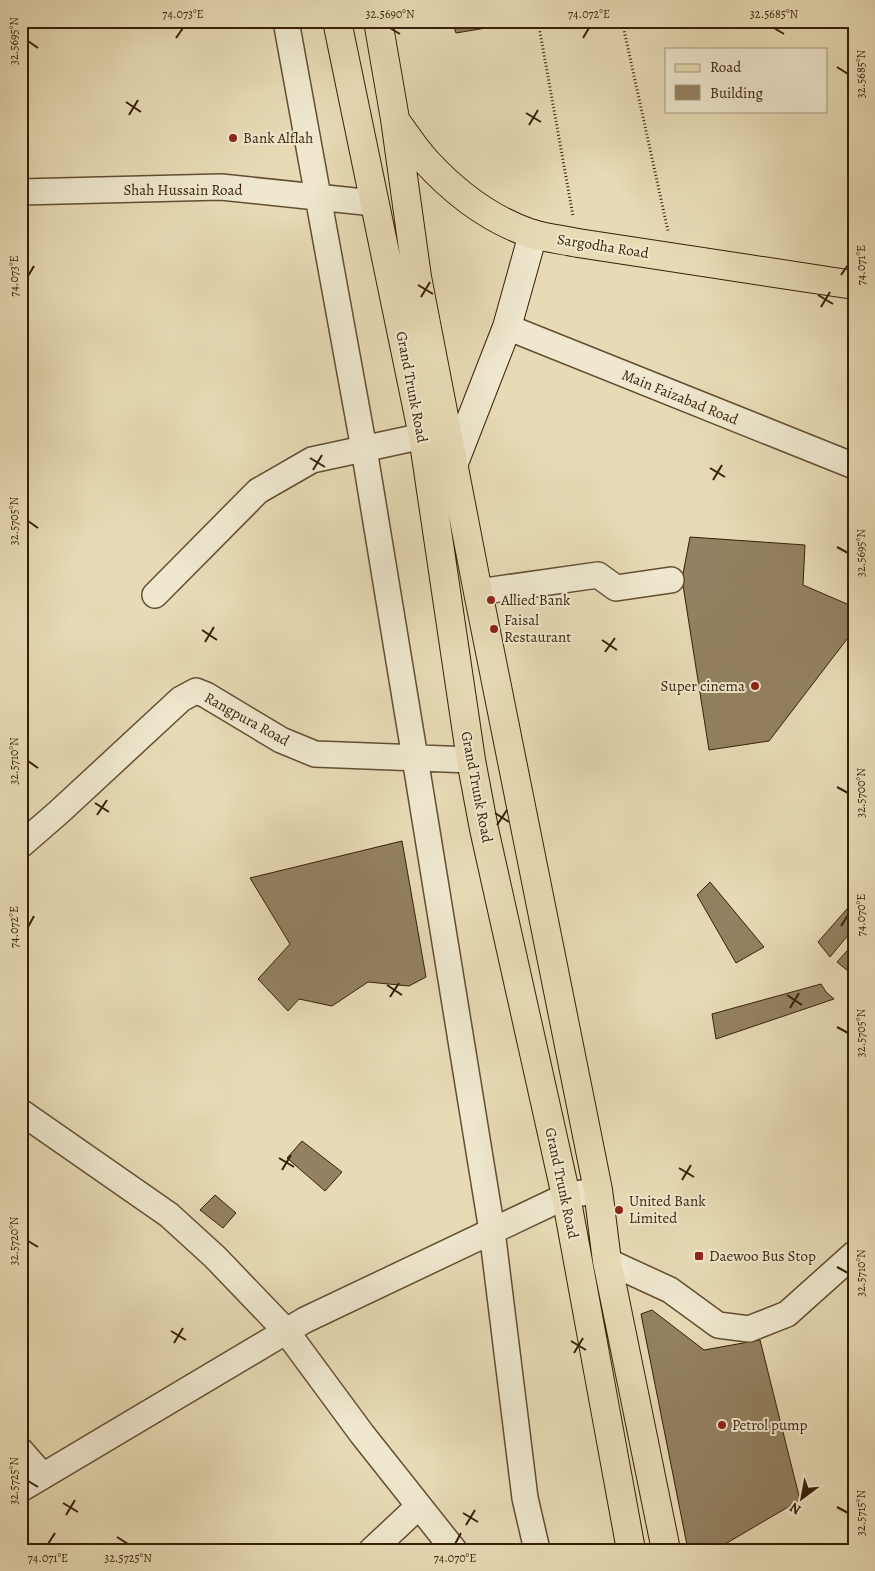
<svg xmlns="http://www.w3.org/2000/svg" width="875" height="1571" font-family="Alegreya,serif">
<rect width="100%" height="100%" fill="#e7dbb5"/>
<filter id="stains"><feTurbulence type="fractalNoise" baseFrequency=".004" numOctaves="4"/><feColorMatrix values="0 0 0 0 .2 0 0 0 0 .09 0 0 0 0 .02 0 0 0 .5 -.17"/></filter>
<radialGradient id="worn" r=".72"><stop offset=".6" stop-color="#630" stop-opacity="0"/><stop offset="1" stop-color="#630" stop-opacity=".3"/></radialGradient>
<path fill="#938161" stroke="#371f07" d="M452,21H485L486,28L456,33Z
M690,537L805,545L803,585L854,607V630L769,741L709,750L682,579Z
M402,841L426,977L409,986L368,982L332,1006L299,999L288,1011L258,979L290,944L250,878Z
M710,882L764,947L736,963L697,895Z
M854,901V928L830,957L818,942Z
M854,943V976L837,962Z
M821,984L826,992L834,999L716,1039L712,1014Z
M302,1141L342,1172L325,1191L287,1158Z
M215,1195L236,1213L223,1228L200,1210Z
M652,1310L704,1350L760,1340L800,1500L715,1550H688L641,1314Z"/>
<g fill="none" stroke-linecap="round" stroke-linejoin="round">
<defs>
<path id="street" d="M286,21L364,449L415,758L492,1231L525,1498L537,1550
M21,192L221,187L374,203
M507,327L854,466
M478,592L598,575L616,588L671,580
M155,595L258,491L312,460L423,436
M21,845L59,812L181,699L196,691L206,695L281,740L315,754L471,760
M21,1112L169,1215L215,1257L286,1331L362,1434L454,1550
M607,1261L670,1290L718,1325L749,1329L787,1314L854,1254
M21,1451L42,1475
M21,1489L305,1320L566,1196L598,1190
M372,1550L419,1506"/>
<path id="secondary" d="M454,463L507,327L533,234"/>
<path id="primary" d="M337,21L423,436L471,760L484,829L566,1196L631,1550
M378,21L395,119L417,277L478,592L598,1190L607,1261L666,1550
M397,123C406,135 415,149 425,160C454,192 491,220 532,234C547,238 563,240 578,243L854,285"/>
</defs>
<use href="#street" stroke="#634e32" stroke-width="28"/>
<use href="#secondary" stroke="#371f07" stroke-width="30"/>
<use href="#primary" stroke="#371f07" stroke-width="30"/>
<path stroke="#371f07" stroke-width="3" stroke-dasharray="1 2.5" stroke-linecap="butt" d="M538,21L573,216
M622,21L668,231"/>
<use href="#street" stroke="#efe8cf" stroke-width="25"/>
<use href="#secondary" stroke="#efe8cf" stroke-width="28"/>
<use href="#primary" stroke="#e7dbb5" stroke-width="28"/>
</g>
<path fill="none" stroke="#371f07" stroke-width="2" d="M390,28L400,34M774,28L784,34M176,38L183,28M583,38L589,28M28,41L38,48M837,67L848,74M126,102L141,112M526,113L541,122M129,115L138,100M529,125L538,110M841,275L848,265M28,276L34,266M418,285L433,294M818,295L833,304M421,297L430,282M821,307L830,292M310,458L325,467M710,468L725,477M313,470L322,455M713,480L722,465M28,521L38,528M837,547L848,553M202,630L217,640M602,640L617,650M205,642L214,627M605,652L615,638M28,761L38,768M837,787L848,793M95,803L109,812M495,813L509,822M97,815L107,800M497,825L507,810M841,926L848,915M28,927L34,916M387,985L402,995M787,995L802,1005M390,997L399,983M790,1008L799,993M837,1027L848,1033M279,1158L294,1167M679,1168L694,1177M282,1170L291,1155M682,1180L691,1165M28,1241L38,1247M837,1267L848,1273M171,1331L186,1340M571,1341L586,1350M174,1343L183,1328M574,1353L583,1338M28,1481L38,1487M63,1503L78,1512M837,1507L848,1513M463,1513L478,1522M66,1515L75,1500M466,1525L475,1510M117,1537L128,1544M48,1544L55,1533M455,1544L461,1533"/>
<g fill="#8f2418" stroke="#efe8cf" stroke-width="2">
<circle cx="233" cy="138" r="5"/>
<circle cx="491" cy="600" r="5"/>
<circle cx="494" cy="629" r="5"/>
<circle cx="755" cy="686" r="5"/>
<circle cx="619" cy="1210" r="5"/>
<rect x="694" y="1251" width="10" height="10" rx="2.5"/>
<circle cx="722" cy="1425" r="5"/>
</g>
<g text-anchor="middle" dominant-baseline="central" stroke-width="4" stroke-linejoin="round" paint-order="stroke">
<g font-size="15" fill="#371f07" stroke="#efe8cf" text-anchor="start">
<text x="243" y="138">Bank Alflah</text>
<text x="501" y="600">Allied Bank</text>
<text x="504" y="620">Faisal<tspan x="504" dy="17">Restaurant</tspan></text>
<text x="745" y="686" text-anchor="end">Super cinema</text>
<text x="629" y="1201">United Bank<tspan x="629" dy="17">Limited</tspan></text>
<text x="709" y="1256">Daewoo Bus Stop</text>
<text x="732" y="1425">Petrol pump</text>
</g>
<g font-size="15" fill="#371f07" stroke="#efe8cf">
<text x="183" y="190">Shah Hussain Road</text>
<text transform="translate(603 246) rotate(9)">Sargodha Road</text>
<text transform="translate(412 387) rotate(79)">Grand Trunk Road</text>
<text transform="translate(680 397) rotate(22)">Main Faizabad Road</text>
<text transform="translate(247 719) rotate(29)">Rangpura Road</text>
<text transform="translate(477 787) rotate(79)">Grand Trunk Road</text>
<text transform="translate(562 1183) rotate(78)">Grand Trunk Road</text>
</g>
</g>
<rect width="875" height="1571" fill="none" stroke="#e7dbb5" stroke-width="55"/>
<rect x="665" y="48" width="162" height="65" fill="#efe8cf" stroke="#a5987f"/>
<rect x="675" y="64" width="25" height="8" fill="#e7dbb5" stroke="#a5987f"/>
<text x="710" y="72" font-size="15" fill="#371f07">Road</text>
<rect x="675" y="85" width="25" height="15" fill="#938161" stroke="#a5987f"/>
<text x="710" y="98" font-size="15" fill="#371f07">Building</text>
<g transform="translate(802 1498) rotate(212)" stroke="#efe8cf" stroke-width="4" paint-order="stroke">
<path d="M0-4L9 19L0 12L-9 19Z" fill="#371f07"/>
<text y="-8" font-size="14" font-weight="bold" text-anchor="middle" fill="#371f07">N</text>
</g>
<rect x="28" y="28" width="820" height="1516" fill="none" stroke="#371f07" stroke-width="2"/>
<g font-size="12" text-anchor="middle" fill="#371f07">
<text x="183" y="18">74.073°E</text>
<text x="390" y="18">32.5690°N</text>
<text x="589" y="18">74.072°E</text>
<text x="774" y="18">32.5685°N</text>
<text transform="translate(14 41) rotate(-90)" y="4">32.5695°N</text>
<text transform="translate(861 74) rotate(-90)" y="4">32.5685°N</text>
<text transform="translate(861 265) rotate(-90)" y="4">74.071°E</text>
<text transform="translate(14 276) rotate(-90)" y="4">74.073°E</text>
<text transform="translate(14 521) rotate(-90)" y="4">32.5705°N</text>
<text transform="translate(861 553) rotate(-90)" y="4">32.5695°N</text>
<text transform="translate(14 761) rotate(-90)" y="4">32.5710°N</text>
<text transform="translate(861 793) rotate(-90)" y="4">32.5700°N</text>
<text transform="translate(861 915) rotate(-90)" y="4">74.070°E</text>
<text transform="translate(14 927) rotate(-90)" y="4">74.072°E</text>
<text transform="translate(861 1033) rotate(-90)" y="4">32.5705°N</text>
<text transform="translate(14 1241) rotate(-90)" y="4">32.5720°N</text>
<text transform="translate(861 1273) rotate(-90)" y="4">32.5710°N</text>
<text transform="translate(14 1481) rotate(-90)" y="4">32.5725°N</text>
<text transform="translate(861 1513) rotate(-90)" y="4">32.5715°N</text>
<text x="48" y="1562">74.071°E</text>
<text x="128" y="1562">32.5725°N</text>
<text x="455" y="1562">74.070°E</text>
</g>
<rect width="100%" height="100%" filter="url(#stains)"/>
<rect width="100%" height="100%" fill="url(#worn)"/>
</svg>
